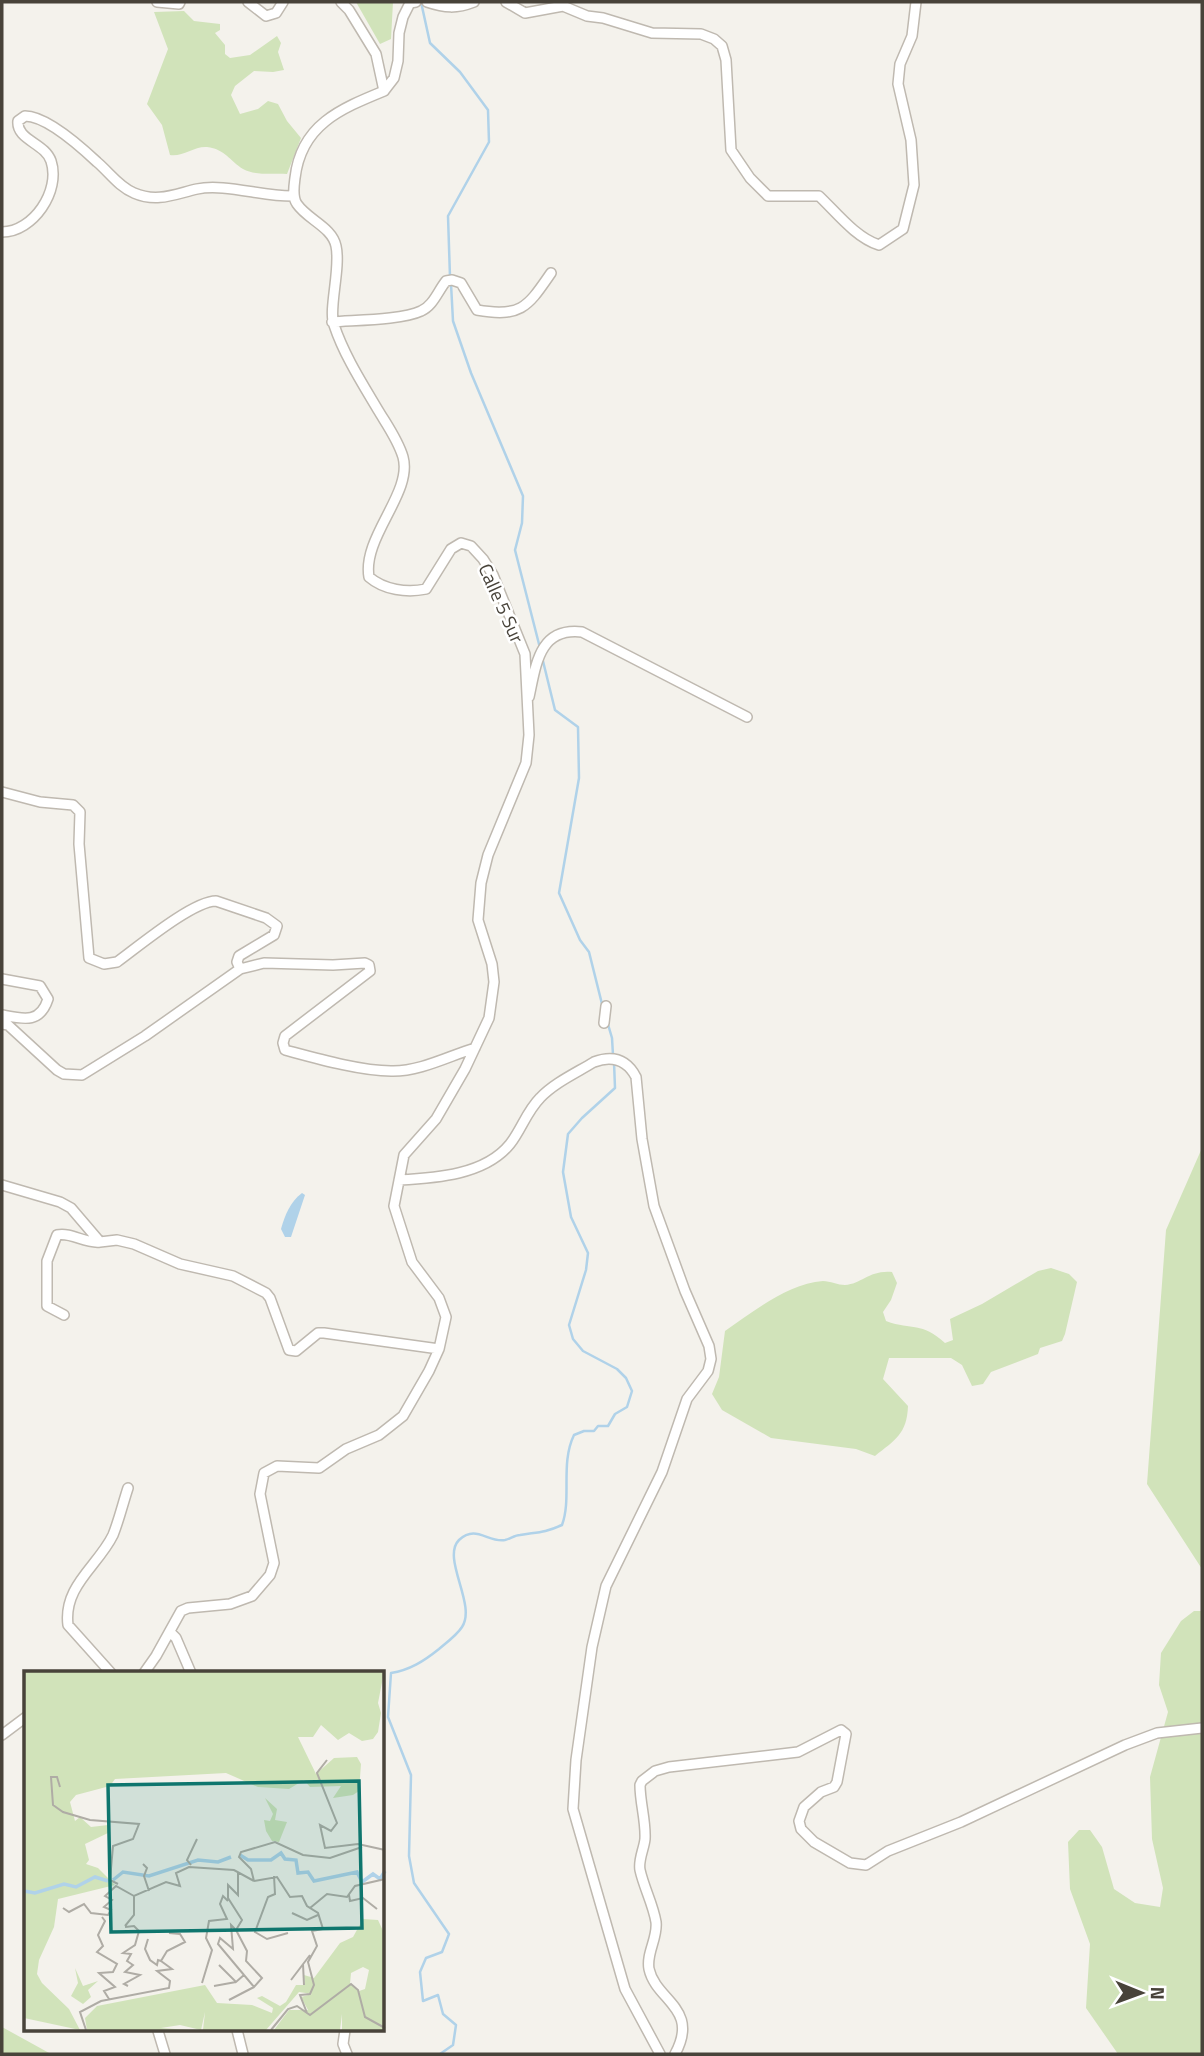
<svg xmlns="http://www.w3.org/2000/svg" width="1204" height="2056" font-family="'Titillium Web',sans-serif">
<rect width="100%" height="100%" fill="#f4f2ec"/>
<path fill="#d1e3ba" d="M356,2H393L391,39L380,44Z
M184,11L194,21L220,24V30L215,33L225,45V54L230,58L250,55L277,36L281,43L278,52L284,70L273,72L254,71L235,86L231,95L240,114L258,109L268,101L278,104L287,121L301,138L287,174C274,173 256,176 243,169C230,161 225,149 207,147C194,146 183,157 170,155L162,125L147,104L168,49L154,12Z
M1202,1148V1569L1147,1484L1166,1230Z
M1051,1268L1069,1274L1077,1282L1065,1334L1062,1341L1040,1348L1038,1354L991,1372L983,1384L972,1386L962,1365L951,1358H889L883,1379L908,1406C907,1434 895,1440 875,1456L856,1449L771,1438L722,1410L712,1394L719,1377L725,1331C753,1312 787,1284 823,1281C830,1281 838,1285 845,1285C862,1284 869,1270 892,1272L897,1283L891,1300L883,1312L886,1321C913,1331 921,1321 945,1343L953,1340L950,1319L982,1304L1038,1271Z
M1194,1611H1202V2054H1118L1086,2008L1090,1944L1070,1889L1068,1842L1079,1830H1090L1102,1847L1114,1889L1135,1903L1160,1907L1163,1888L1152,1839L1150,1777L1168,1712L1159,1685L1161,1653L1181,1621Z
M2,2027L51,2054H2Z"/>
<path fill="#b0d2e9" d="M302,1193L305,1195L291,1237H285L281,1229C285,1215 290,1202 302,1193Z"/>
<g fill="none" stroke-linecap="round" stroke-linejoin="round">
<path stroke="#b0d2e9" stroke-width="2.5" d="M421,2L430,43L460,72L488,110L489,142L448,216L450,277
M451,284L453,321L471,373L523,496L522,523L515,550L540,648
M542,657L555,710L578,727L579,778L559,893L580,940L589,952L603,1008
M607,1021L612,1038L613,1055
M440,2054L453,2045L456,2025L443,2014L438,1995L423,2001L420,1972L426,1958L442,1952L449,1934L414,1883L409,1856L411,1775L388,1717L391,1673C410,1670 424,1661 439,1649C446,1643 457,1635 462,1627C477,1605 441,1558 459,1540C476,1524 488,1543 505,1540C510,1539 515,1535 520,1535C538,1532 544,1533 562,1525C572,1498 560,1464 574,1435L584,1431H594L598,1426H608L615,1414L627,1407L632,1391L626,1378L617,1369L583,1351L573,1339L569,1325L586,1270L588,1253L571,1217L563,1172L568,1134L582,1118L615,1088L614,1062"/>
<defs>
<path id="minor" d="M157,2L179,4L180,2
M248,2L266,16L276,13L283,2
M427,2C445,8 456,9 474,2
M506,2L525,13L563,6L587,16L603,18L652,33L701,34L714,39L722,46L726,60L731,150L750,178L768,196H819C836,212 856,238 879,245L903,229L914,185L911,140L898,84L900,64L912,36L916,2
M384,91L394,78L398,61L399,33L403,17L410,3L416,2
M2,232C33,232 61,191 51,161C45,143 16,140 18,121L25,116C47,116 81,147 97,162C109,172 119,187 134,193C157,203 175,194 197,189C224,183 264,197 294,196
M332,322C355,320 402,320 421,311C433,306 438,291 446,281L452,280L461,283L477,310C522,318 528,306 551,273
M529,697C536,665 539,627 582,632L747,717
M2,792L40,802L73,805L80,812L79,844L89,958L104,964L117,962C139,946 193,901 216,901L266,918L277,926L274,935L239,956L237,962L240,969
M2,979L40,986L48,999C40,1024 23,1019 2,1015
M604,1023L606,1006
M2,1024L8,1025L57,1070L64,1074L82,1075L145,1036L240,969L264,963L333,965L365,963L369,965L370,971L285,1036L283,1043L285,1050C315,1058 360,1071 391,1071C419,1072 449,1056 475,1048
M399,1180C436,1178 485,1175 510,1144C521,1130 527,1111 540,1098C554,1083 576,1073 594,1062C613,1055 627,1060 636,1077L642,1139L654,1206L685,1291L709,1346L711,1359L708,1371L687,1399L662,1472L606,1586L592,1647L576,1760L573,1809L625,1989L660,2054
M2,1185L60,1202L71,1208L100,1242L117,1240L134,1244L180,1264L233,1276L266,1293L270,1298L289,1350L296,1351L318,1333H324L439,1349
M64,1315L47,1306V1261L57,1235C72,1232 85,1244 100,1242
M170,1632L176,1638L191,1673
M111,1673L68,1625C63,1586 98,1566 113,1535C119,1520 123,1503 128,1488
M144,1673L156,1656L181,1611L188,1608L230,1604L252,1596L270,1575L274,1563L260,1494L264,1473L277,1466L319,1468L346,1449L379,1435L403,1416L429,1371L439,1349L446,1317L439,1298L412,1262L394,1206L404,1155L436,1119L465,1069L489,1018L494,982L492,964L478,920L481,883L488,855L526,763L529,735L525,654L493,575L483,559L471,546L461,543L451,549L426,589C407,593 384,590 369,577C362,537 413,493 403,457C398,440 387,425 378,410C362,383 344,355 334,325C328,310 341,268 336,246C332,227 308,220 297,204C292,197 294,186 295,178C301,125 340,109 384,91L376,54L349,10L341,2
M2,1735L26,1717
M237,2030L243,2054
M345,2030L343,2044L347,2054
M158,2031L165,2054
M675,2054C700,2008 656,2001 649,1969C646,1953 658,1938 656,1922C653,1904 644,1888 640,1870C638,1860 644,1849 645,1839C646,1821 640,1803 640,1785L642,1781L655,1771L669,1767L798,1752L841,1730L846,1734L837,1782L834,1787L821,1792L804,1807L799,1821L801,1829L814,1842L850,1863L866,1865L888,1851L961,1822L1125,1745L1157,1733L1202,1728"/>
</defs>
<use href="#minor" stroke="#bfb9b0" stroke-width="12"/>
<use href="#minor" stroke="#fff" stroke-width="9"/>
</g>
<g text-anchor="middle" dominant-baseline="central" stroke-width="5" stroke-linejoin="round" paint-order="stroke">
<g font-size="19" fill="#48433a" stroke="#fff">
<text transform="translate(502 603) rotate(66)">Calle 5 Sur</text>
</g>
</g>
<g transform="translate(24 1671)">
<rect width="360" height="360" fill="#f4f2ec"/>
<path d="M0,1H360L354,32L357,42L354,61L349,68L338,70L325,62L314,69L297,54L289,66H274L292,103L310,87L333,86L337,93L335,120L329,124L309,127L317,115L286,116L280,109L265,118L234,116L202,102L91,108L86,115L52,124L46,131L51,150L56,146L67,156L84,154V162L61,173L65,189L62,193L74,197L91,214L34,228L30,256L15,289L13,303L18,312L45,338L56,359L0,347ZM241,127L253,138L251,149L263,151L255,171L248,170L242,160L240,149L246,150L249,143ZM339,248L354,249L360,262V359H318V343L316,359H250L265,339H284L277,326L288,323L275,321L242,359H179L181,341L177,359L156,354L137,357L165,359H63L61,347L73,335L181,314L193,332L228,334L248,342L249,337L233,327L238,325L256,335L262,331L272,314H281L280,304L290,307L316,272L329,266ZM339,296L345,299L341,318L335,320L326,313L327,302ZM51,297L59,315L74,310L64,319L67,326L59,333L47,325L54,312Z" fill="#d1e3ba" fill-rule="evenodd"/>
<path fill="none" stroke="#b0d2e9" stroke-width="3.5" d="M216,184L224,189H247L257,182L261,188L272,189L274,202L284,201L290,210L333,201L338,211L349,203L356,208L361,200M89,209L99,201L125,205L174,189L194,191L207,186M0,220L11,222L40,213L52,216L71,206L84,210"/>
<path fill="none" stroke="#afaca5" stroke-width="2" d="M303,89L293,102L313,152L307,160L296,154L301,177L334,173L361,179M36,116L33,106H27L29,134L39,141L66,149L115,153L109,168L89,175L86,209L94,213M119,193L123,197L120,205L125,220M167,194L163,189L173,168M250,205L251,223L244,226L231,261L243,268L264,262M230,210L253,206L266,226L278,225L283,235L294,242L299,258L288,260L293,275L284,291L290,314L286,323L276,324L283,342M230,210L227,198L215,186L217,181L251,171L279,184L306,187L338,176M325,224L326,230L339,227L353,238M39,237L45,241L60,233L67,242L84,244L87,239L80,236L88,229L81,225L92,215L110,225L142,211L156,215L152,202L165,196L210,199L230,210M286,237L303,223L323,226L331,215L361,208M268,242L283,249L294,244M78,246L81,250L74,264L79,275L73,281L93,293L89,301L75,302L91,316L80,320L85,328M101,255L110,244V225M101,256L110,255L115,260L111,274L99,282L107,283L103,290L109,294L101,301L116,304L100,313L104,315M211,258L207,254L209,278L196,267L194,273L220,304M124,268L121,278L126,289L133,294L134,289L137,290M279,293L280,314M195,294L212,311L220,304L230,316L238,307L222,290L223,280L212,259L218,249L204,227V214L214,224V202M267,309L286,284M178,312L188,279L182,267L185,250L203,248L196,233L199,225L204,230M190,315L212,311M205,329L230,316M62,359L56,341L77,330L145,317L146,310L133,300L148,298L137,290L143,280L161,271L156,263L145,262M247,359L264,338L273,335L286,344L327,313L334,319L341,346L361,357"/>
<path fill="#0f766e" fill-opacity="0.15" stroke="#0f766e" stroke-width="3.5" d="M335,110L338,257L87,261L84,114Z"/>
<rect width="360" height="360" fill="none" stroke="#48433a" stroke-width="3.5"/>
</g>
<rect width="1204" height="2056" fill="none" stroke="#48433a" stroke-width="7"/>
<g transform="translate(1141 1993) rotate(91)" stroke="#ffffff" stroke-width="5" paint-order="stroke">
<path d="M0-5L12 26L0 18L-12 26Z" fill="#48433a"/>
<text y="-10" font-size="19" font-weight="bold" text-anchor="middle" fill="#48433a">N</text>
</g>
</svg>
